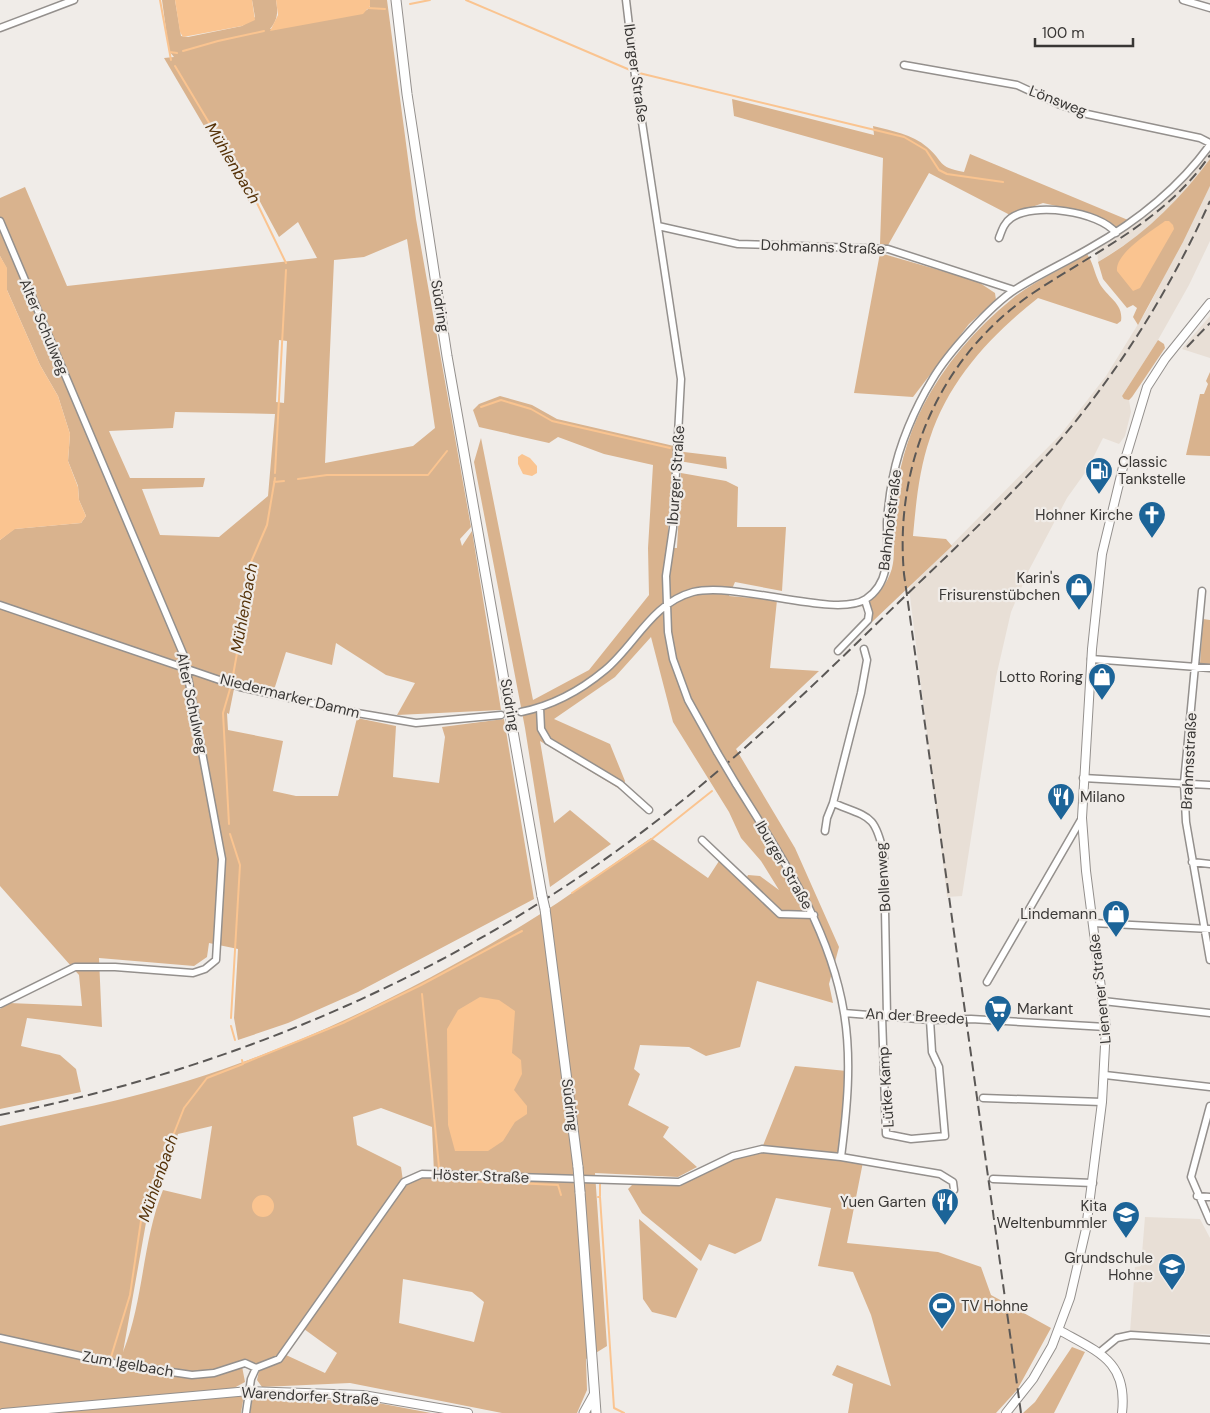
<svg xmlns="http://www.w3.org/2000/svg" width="1210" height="1413" font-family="'DM Sans',sans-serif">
<rect width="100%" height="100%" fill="#f0ece8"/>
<path fill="#e8dfd6" d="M1210,150V160L1172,206L1135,238L1098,262L1097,249L1157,209L1193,172Z
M1210,186V241L1189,285L1158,340L1122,396L1129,400L1131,412L1125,436L1119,444L1103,438L1087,470L1067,498L1029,570L1011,612L996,677L962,896L947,897L909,588L1061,434L1106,376L1148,308Z
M1210,316V358L1182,349L1190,339Z
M1145,1217L1200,1219L1210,1238V1334L1130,1332L1135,1267L1141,1266Z"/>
<path fill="#d9b38e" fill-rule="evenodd" d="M162,0H175L181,36L188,37L242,26L255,17L252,0H276C278,12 278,20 270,29L367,10L370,6V0H387L416,219L471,527L460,539L462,546L472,531L501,710L397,715L415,683L386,675L336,643L332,665L286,652L274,690L236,679L229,714L227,713L228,730L283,741L273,791L296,796H338L357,718L396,726L393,777L439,783L445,737L442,727L504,719L534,899L358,992L288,1023L238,1040L234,1018L238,949L209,943L207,957L194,966L99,958L102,1027L27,1018L21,1046L60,1055L76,1069L81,1092L0,1109V1009L9,1003L82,1006L79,975L0,886V540L14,529L81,523L86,516L79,500L78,486L68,461L70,434L58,396L40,365L7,290V269L0,256V198L25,187L67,286L317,258L298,222L279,237L258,198L255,202L250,204L164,58L174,57L169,51ZM407,239L435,428L413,446L325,463L334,260L364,257ZM279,340L287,341L284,403L276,402ZM175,412L275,414L268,496L219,537L160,535L142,489L203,487L205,478H130L109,431L173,428Z
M732,99L874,135L873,126C892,131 912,134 927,147C945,162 936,167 964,172L970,154L1128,220L1117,227L1079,211L1043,203L1010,215L929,173L887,247L880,244L883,158L734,116Z
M1210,159V186L1183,242L1138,325L1133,317L1137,308L1133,305L1127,308L1103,279L1098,262C1143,236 1179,201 1210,159Z
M880,253L977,281L995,293L996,300L969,324L913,397L854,393Z
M1087,254C1093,263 1094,271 1098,280C1104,296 1124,302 1121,321L1117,324L1038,298C991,335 949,380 930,438C919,470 916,503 913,536L946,539L952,546L872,622L862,606C876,597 888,584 892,568C896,554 892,534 893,519C896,480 905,441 923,406C945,364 975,329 1012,299C1034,281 1062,269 1087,254Z
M1158,340L1164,344L1165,348L1132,397L1129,400L1124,399L1122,396Z
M1210,372V456L1186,455L1200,394H1204L1208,384L1206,381Z
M500,396L532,405L557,419L674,446L684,452L726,457L727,469L673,460L667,548H677L681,473L726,481L738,487L737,527H786L782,591L735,582L729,596L777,600L770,668L819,671L736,749L795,848L839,947L829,984L833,1003L757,981L740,1047L706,1056L689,1047L640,1045L634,1069L640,1074L628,1105L669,1127L663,1137L697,1167L678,1177L595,1173L607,1346L586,1359L587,1390L577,1413H502L350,1383L262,1387L257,1380L259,1371L279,1363L286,1355L325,1373L337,1353L304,1329L405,1185L434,1173L432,1127L381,1108L353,1117L357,1145L401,1167L403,1181L277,1356L257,1364L241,1361L245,1382L234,1388L0,1410V1126C63,1112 126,1100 187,1081C306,1044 420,987 526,923C569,897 609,866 651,838L708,878L719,861L744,883L748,875L760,876L779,890L761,861L741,838L729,812L673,722L651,637L615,677L554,719L610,744L625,781L623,791L540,741L554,823L570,810L611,844L550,887L525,728L474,462L481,438L533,700L589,670L649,595L648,548L653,465L604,454L558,437L549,443L479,427L473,410L479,404ZM212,1126L201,1199L163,1190C142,1242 144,1300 123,1352L147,1217L160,1189L178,1134ZM403,1279L472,1292L484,1302L474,1342L399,1323Z
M1203,619L1210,620V665L1200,664Z
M795,1066L847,1071L840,1156L762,1148Z
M763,1151L863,1162L847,1243L938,1252L981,1267L991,1295L1051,1328L1017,1390L996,1413H848L853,1384L832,1375L837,1365L891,1386L871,1315L853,1272L818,1266L831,1208L776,1198L761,1241L735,1254L709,1244L701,1261L642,1213L628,1189L633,1184L680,1185L734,1159Z
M639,1219L698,1269L676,1318L652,1312L643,1299Z
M1072,1347L1085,1352L1054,1413H1023L1035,1402Z
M244,1395L241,1413H42Z
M253,1396L378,1403L431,1413H250Z"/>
<path fill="#fac490" d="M175,0H252L255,20L242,26L183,37L180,32Z
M276,0H370V6L363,14L270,31L278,15Z
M1165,221H1169L1173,225L1174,229L1140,288L1133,291L1117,271C1115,253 1152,231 1165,221Z
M0,256L7,268V290L40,365L58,396L70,434L68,461L78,487L79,500L86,516L81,523L15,529L0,540Z
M522,454L530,458L537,466V473L532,476L523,474L518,464V457Z
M480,997L499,1000L515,1011L512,1053L521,1060L522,1074L514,1090L527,1106V1114L515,1122L503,1141L488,1151H455L448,1125L447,1029L458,1010Z
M252 1206a11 11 0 1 1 22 0a11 11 0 1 1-22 0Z"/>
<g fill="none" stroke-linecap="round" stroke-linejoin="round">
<path stroke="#fac490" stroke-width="2" d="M160,0L171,60
M466,0L630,70
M410,4L430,0
M368,8L385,9
M183,51L218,41L264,31
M170,52L177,53
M175,66L256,201L286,263
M639,73L904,137L926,150L939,170L947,174L1003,182
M481,407L501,400L531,409L552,421L670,448
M275,473L286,270
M298,479L327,475H428L447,451
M274,482L284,481
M232,681L243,620L248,569L267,525L275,478
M229,824L223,713L230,689
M230,834L240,865L231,1018
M572,893L653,838L712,791
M421,985L522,931
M422,994L439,1167
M231,1026L235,1040
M244,1063L343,1023L421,985
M440,1178L442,1180L558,1185L561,1195
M600,1183V1196
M598,1197H600L614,1408L624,1413
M111,1357L130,1295L142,1214L184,1108L207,1078L243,1064L242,1060"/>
<defs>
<path id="minor" d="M626,0L635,76L681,379L673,528L666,576L668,632L673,659L688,700L717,752
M1183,0L1210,8
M0,28L74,0
M904,65L1017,85L1058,104L1087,114L1200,138L1210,143
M0,221L184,656L222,859L216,960L205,969L193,973L115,967H75L0,1004
M658,226L738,244L888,249L1014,290
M999,238C1002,230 1004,223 1011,218C1033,202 1099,211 1116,233
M1202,591L1184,783L1186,822L1210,960
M0,605L240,687L357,713L416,723L501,715
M864,649L867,660L861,693L833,803C870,818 875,814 884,855L887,1017
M838,651L868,620L869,613L865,600
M1091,659L1210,668
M540,708L541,729L548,741L620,784L649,810
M521,712C551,706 581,690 605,670C635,645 652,603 693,592C737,581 836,619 866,599C892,582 887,549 887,522C888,507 890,491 893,477C899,445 915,408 932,380C947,354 991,305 1016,289C1040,274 1066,262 1090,248C1138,221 1178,189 1210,145
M1083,778L1210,785
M736,784C781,856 830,927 844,1013C852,1060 847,1110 841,1157
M825,831L827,818L833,803
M702,840L780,914L814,915
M1192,862L1210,864
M1093,923L1210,929
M987,982L1082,818
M1103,1001L1210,1013
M844,1013L930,1020L971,1019L1106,1027
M882,1016L886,1134L911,1139L945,1136L939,1067L932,1052L930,1020
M1105,1075L1210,1087
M983,1098L1102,1102
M1210,1106L1191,1177L1210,1221
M993,1179L1093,1183
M1197,1196L1210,1197
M0,1338L117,1364L192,1375L214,1373L245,1363L256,1368
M1100,1352L1117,1338L1131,1335L1210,1340
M246,1413L251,1379L256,1368L279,1359L404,1182L422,1174L679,1182L733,1156L762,1149L841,1157L940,1174L953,1182L954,1190"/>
<path id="tertiary" d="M1059,1330C1098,1352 1128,1361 1122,1413
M3,1413L249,1391L363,1395L468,1413
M1006,1413L1033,1379L1052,1346L1070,1298L1086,1229L1102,1102L1106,1027L1086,871L1082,818L1092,649L1102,554L1124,463L1147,387L1165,359L1210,303"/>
<path id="secondary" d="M396,0L407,94L447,356L542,896
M545,909L578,1167
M580,1192L596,1413
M584,1413L594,1395"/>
</defs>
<use href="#minor" stroke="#94908d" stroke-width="9"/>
<use href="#tertiary" stroke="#94908d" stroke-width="10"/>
<use href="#secondary" stroke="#94908d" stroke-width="11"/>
<use href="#minor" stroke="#fff" stroke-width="6"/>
<use href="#tertiary" stroke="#fff" stroke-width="8"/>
<use href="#secondary" stroke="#fff" stroke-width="9"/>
<path stroke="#5b5856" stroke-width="2" stroke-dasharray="10 5" stroke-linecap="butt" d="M1187,347L1210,323
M0,1115C244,1067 478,964 673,808C753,745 826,673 899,602C952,551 1006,501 1055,446C1118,373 1170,290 1210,201
M1021,1413L904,574C894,463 940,356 1033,293C1096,251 1166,220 1210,155"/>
<defs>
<path id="minor-bridge" d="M717,752L736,784"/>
<path id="secondary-bridge" d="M542,896L545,909
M578,1167L580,1192"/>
</defs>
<use href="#minor-bridge" stroke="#94908d" stroke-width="9" stroke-linecap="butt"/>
<use href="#secondary-bridge" stroke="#94908d" stroke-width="11" stroke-linecap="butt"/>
<use href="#minor-bridge" stroke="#fff" stroke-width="6"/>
<use href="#secondary-bridge" stroke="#fff" stroke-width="9"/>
</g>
<defs>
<symbol id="fuel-pin" viewBox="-11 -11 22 30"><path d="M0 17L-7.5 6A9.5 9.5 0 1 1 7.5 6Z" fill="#1c6498" stroke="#f0ece8"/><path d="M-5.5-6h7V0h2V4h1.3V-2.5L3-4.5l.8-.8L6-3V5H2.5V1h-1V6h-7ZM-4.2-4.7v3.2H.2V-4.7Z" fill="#fff"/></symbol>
<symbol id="church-pin" viewBox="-11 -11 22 30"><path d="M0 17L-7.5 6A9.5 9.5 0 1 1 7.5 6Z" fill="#1c6498" stroke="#f0ece8"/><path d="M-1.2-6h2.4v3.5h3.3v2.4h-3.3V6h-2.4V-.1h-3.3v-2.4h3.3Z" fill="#fff"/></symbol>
<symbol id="shop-pin" viewBox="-11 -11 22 30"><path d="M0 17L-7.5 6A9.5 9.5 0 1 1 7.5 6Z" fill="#1c6498" stroke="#f0ece8"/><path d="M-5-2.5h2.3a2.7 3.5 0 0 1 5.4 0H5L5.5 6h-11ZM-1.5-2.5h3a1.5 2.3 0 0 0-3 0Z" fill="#fff"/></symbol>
<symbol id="restaurant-pin" viewBox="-11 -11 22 30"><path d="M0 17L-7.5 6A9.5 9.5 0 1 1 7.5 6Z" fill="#1c6498" stroke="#f0ece8"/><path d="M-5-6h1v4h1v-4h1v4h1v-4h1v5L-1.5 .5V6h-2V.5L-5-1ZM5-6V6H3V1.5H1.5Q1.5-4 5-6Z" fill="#fff"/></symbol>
<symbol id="supermarket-pin" viewBox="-11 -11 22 30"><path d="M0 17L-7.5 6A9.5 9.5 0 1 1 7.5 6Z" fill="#1c6498" stroke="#f0ece8"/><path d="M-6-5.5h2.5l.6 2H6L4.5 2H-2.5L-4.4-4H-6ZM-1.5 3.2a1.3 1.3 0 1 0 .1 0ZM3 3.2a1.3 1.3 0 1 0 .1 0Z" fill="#fff"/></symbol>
<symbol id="school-pin" viewBox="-11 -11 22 30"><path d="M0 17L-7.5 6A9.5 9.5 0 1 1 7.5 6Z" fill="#1c6498" stroke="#f0ece8"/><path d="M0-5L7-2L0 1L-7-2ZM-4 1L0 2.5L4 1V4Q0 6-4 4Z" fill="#fff"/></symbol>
<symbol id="stadium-pin" viewBox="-11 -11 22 30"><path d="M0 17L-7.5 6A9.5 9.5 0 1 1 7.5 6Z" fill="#1c6498" stroke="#f0ece8"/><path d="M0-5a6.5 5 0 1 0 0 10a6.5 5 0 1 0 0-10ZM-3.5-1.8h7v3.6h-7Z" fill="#fff"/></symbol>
</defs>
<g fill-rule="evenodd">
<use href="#fuel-pin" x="1083" y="455" width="32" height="43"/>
<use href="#church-pin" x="1136" y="499" width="32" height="43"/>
<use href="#shop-pin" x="1063" y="571" width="32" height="43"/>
<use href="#shop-pin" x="1086" y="661" width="32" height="43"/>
<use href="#restaurant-pin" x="1045" y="781" width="32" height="43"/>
<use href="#shop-pin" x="1100" y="898" width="32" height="43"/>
<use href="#supermarket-pin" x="982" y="993" width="32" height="43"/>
<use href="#restaurant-pin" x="929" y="1186" width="32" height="43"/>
<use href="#school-pin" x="1110" y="1199" width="32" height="43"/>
<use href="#school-pin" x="1156" y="1251" width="32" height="43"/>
<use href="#stadium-pin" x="926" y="1290" width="32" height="43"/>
</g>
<g text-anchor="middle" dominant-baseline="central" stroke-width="4.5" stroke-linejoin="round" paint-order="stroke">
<g font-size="15" fill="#393735" stroke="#f0ece8">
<text transform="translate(636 73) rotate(82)">Iburger Straße</text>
<text transform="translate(1058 101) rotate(21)">Lönsweg</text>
<text transform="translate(823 247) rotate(2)">Dohmanns Straße</text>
<text transform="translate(440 306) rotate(81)">Südring</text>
<text transform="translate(44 327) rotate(67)">Alter Schulweg</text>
<text transform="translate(676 475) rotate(-86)">Iburger Straße</text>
<text transform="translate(890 520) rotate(-83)">Bahnhofstraße</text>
<text transform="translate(290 696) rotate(14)">Niedermarker Damm</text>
<text transform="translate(192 703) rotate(78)">Alter Schulweg</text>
<text transform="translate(510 705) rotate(80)">Südring</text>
<text transform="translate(1189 761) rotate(-87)">Brahmsstraße</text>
<text transform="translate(784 865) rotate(60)">Iburger Straße</text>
<text transform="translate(883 877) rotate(-94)">Bollenweg</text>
<text transform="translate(1100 989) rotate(-96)">Lienener Straße</text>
<text transform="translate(915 1016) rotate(3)">An der Breede</text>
<text transform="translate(886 1087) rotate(-94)">Lütke Kamp</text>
<text transform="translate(570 1105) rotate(83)">Südring</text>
<text transform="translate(481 1176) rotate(2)">Höster Straße</text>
<text transform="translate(128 1364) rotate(10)">Zum Igelbach</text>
<text transform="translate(310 1396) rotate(3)">Warendorfer Straße</text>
</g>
<g font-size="15" fill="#393735" stroke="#f0ece8" text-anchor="end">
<text x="1118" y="462" text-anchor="start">Classic<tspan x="1118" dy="17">Tankstelle</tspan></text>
<text x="1133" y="515">Hohner Kirche</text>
<text x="1060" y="578">Karin's<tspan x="1060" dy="17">Frisurenstübchen</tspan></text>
<text x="1083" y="677">Lotto Roring</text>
<text x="1080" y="797" text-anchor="start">Milano</text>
<text x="1097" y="914">Lindemann</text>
<text x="1017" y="1009" text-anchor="start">Markant</text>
<text x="926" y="1202">Yuen Garten</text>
<text x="1107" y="1206">Kita<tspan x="1107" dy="17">Weltenbummler</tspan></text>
<text x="1153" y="1258">Grundschule<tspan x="1153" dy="17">Hohne</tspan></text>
<text x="961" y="1306" text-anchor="start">TV Hohne</text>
</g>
<g font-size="16" font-style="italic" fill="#543107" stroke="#f0ece8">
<text transform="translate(233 163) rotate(59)">Mühlenbach</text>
<text transform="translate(244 608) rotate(-80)">Mühlenbach</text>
<text transform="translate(158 1178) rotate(-71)">Mühlenbach</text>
</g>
</g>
<path d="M1035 38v8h98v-8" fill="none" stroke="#393735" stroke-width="2.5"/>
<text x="1042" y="38" font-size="15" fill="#393735" stroke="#f0ece8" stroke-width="4" paint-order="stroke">100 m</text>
</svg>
